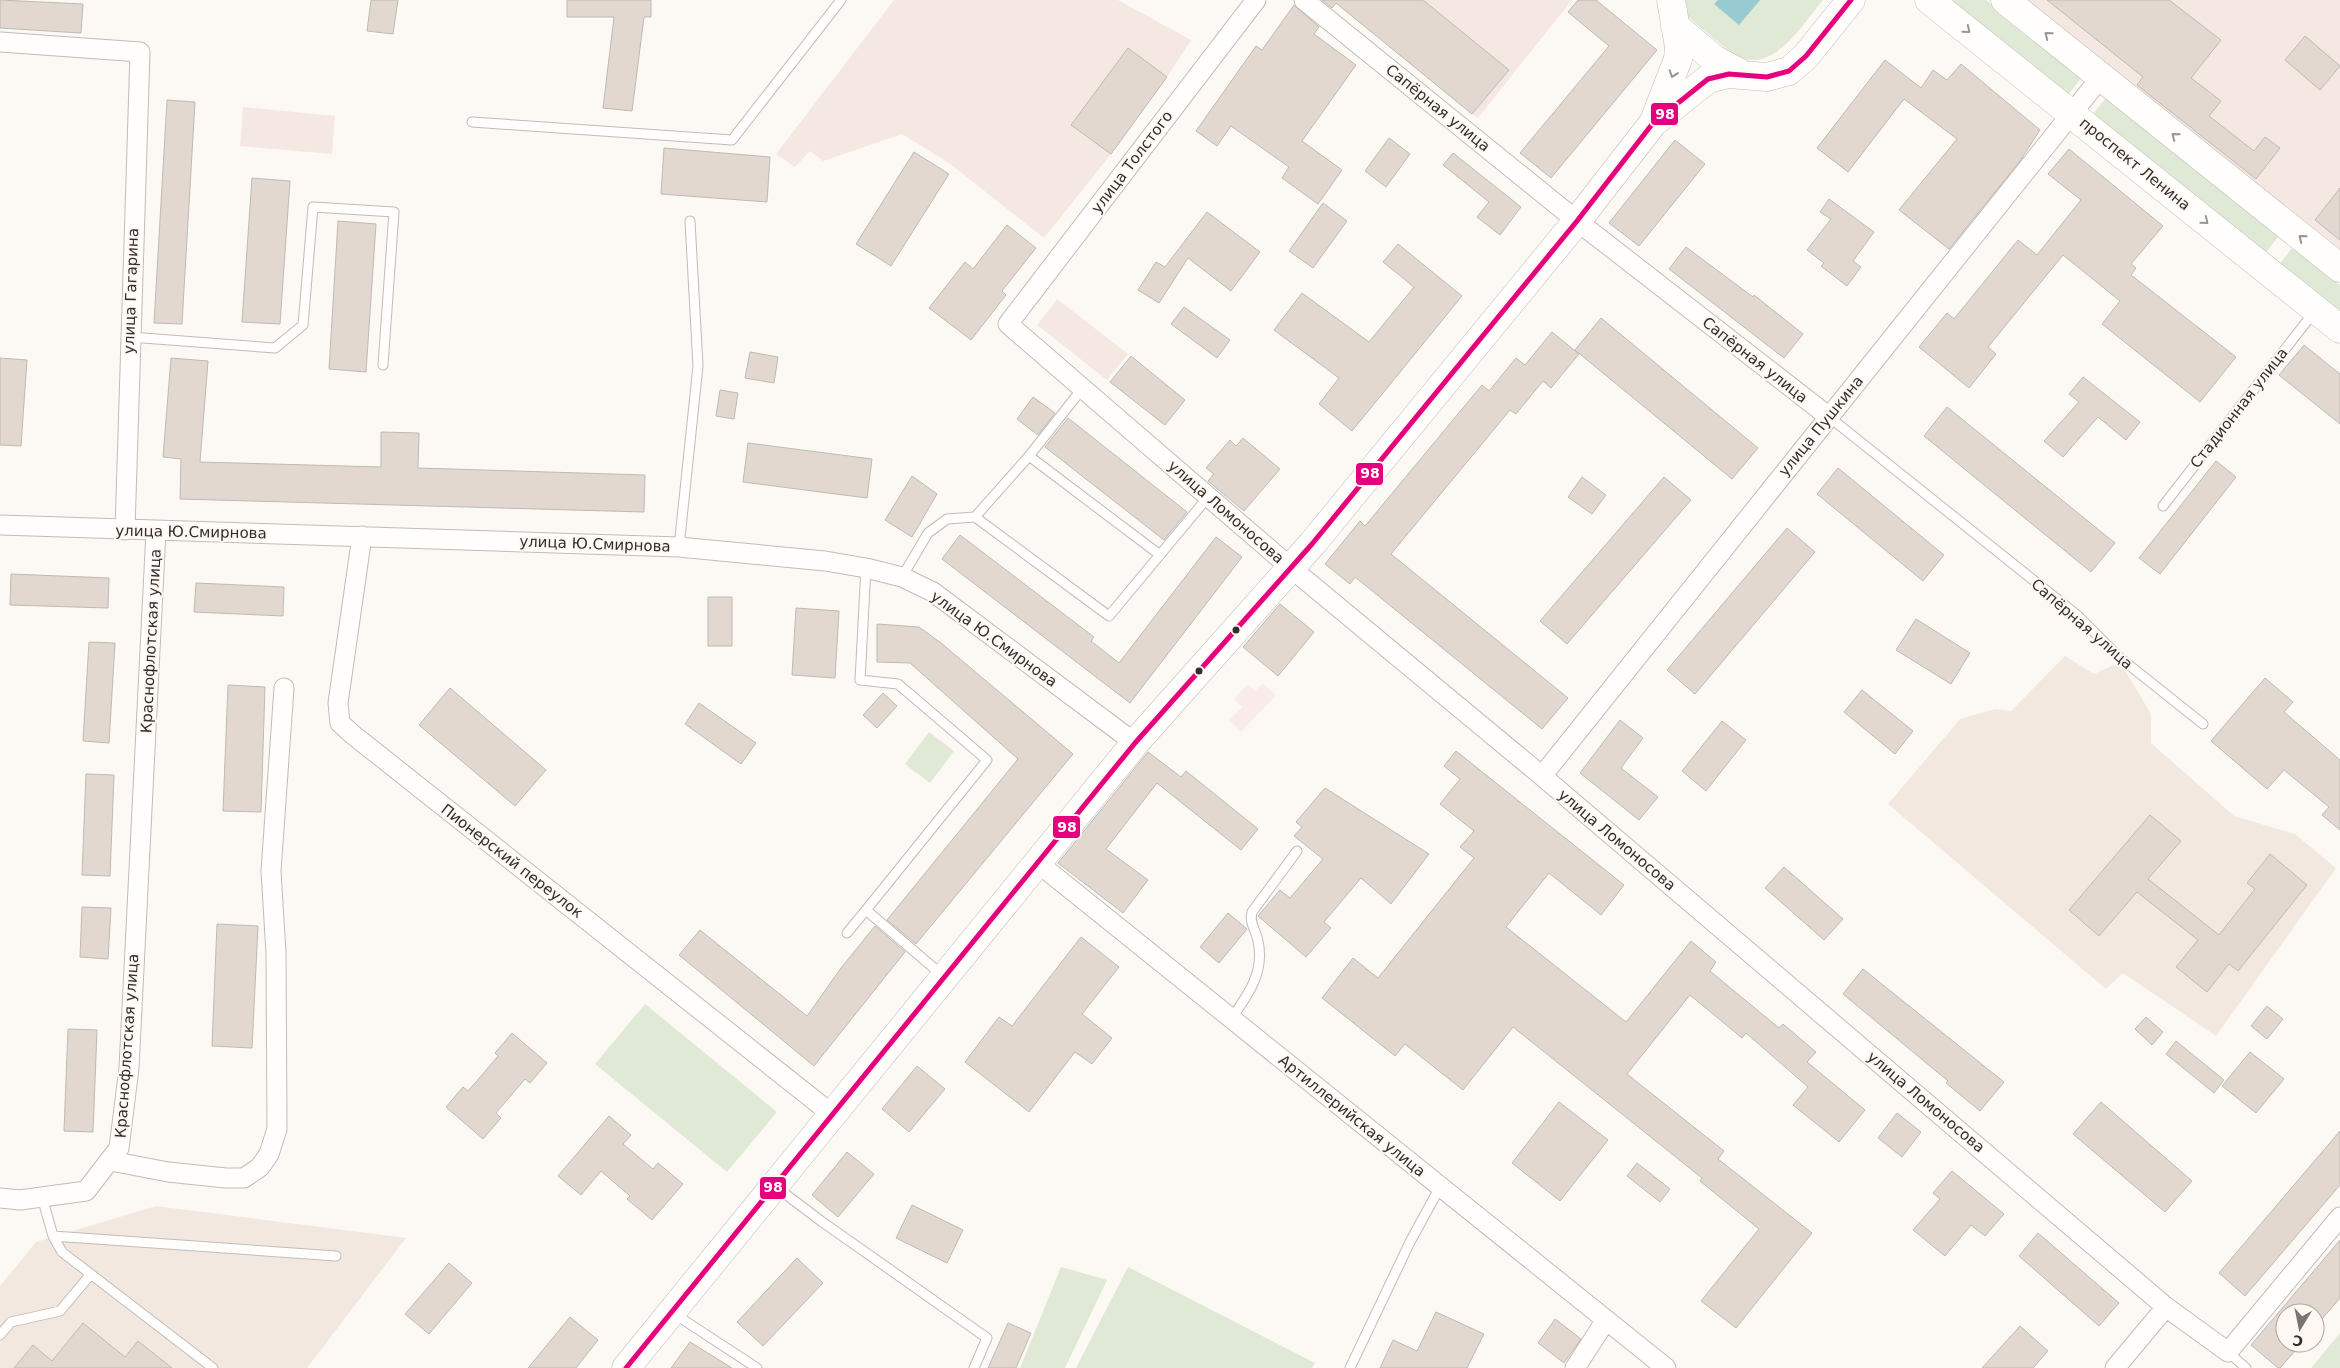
<svg xmlns="http://www.w3.org/2000/svg" width="2340" height="1368" font-family="'DejaVu Sans',sans-serif">
<rect width="100%" height="100%" fill="#fcf8f4"/>
<path fill="#f9ebe9" d="M1263,683L1276,695L1241,732L1229,720L1242,707L1234,699L1248,684L1255,691Z"/>
<path fill="#f5e8e2" d="M894,0H1118L1191,40L1167,77L1128,49L1072,125L1111,154L1044,238L949,163L902,134L823,161L810,151L795,167L776,154Z
M1333,0H1572L1478,118Z
M2013,0H2340V252Z
M243,107L335,116L332,154L240,146Z
M1057,299L1128,354L1107,380L1037,325Z"/>
<path fill="#f3e8e0" d="M2065,656L2094,674L2120,662L2151,714V743L2234,816L2295,834L2336,868L2216,1036L2123,973L2106,989L1888,804L1960,719L1995,709L2011,711Z
M156,1206L406,1238L307,1368H0V1286L36,1242Z"/>
<path fill="#e0e9d5" d="M1677,0H1823C1803,23 1776,72 1739,57C1731,53 1724,47 1717,41C1701,28 1687,19 1677,0Z
M1950,0H1986L2082,77L2068,95Z
M2106,98L2278,237L2264,255L2093,114Z
M2293,247L2340,285V315L2278,266Z
M929,732L954,751L930,783L905,764Z
M645,1004L777,1112L727,1172L595,1064Z
M1061,1267L1107,1280L1065,1368H1020Z
M1128,1267L1315,1363L1312,1368H1076Z
M2340,1333V1368H2311Z"/>
<path fill="#98cbd1" d="M1718,0H1760L1739,25L1714,4Z"/>
<path fill="#e3d8cf" stroke="#bdbab7" d="M0,0L83,4L81,33L0,28Z
M371,0H398L393,34L367,31Z
M567,0H651V17H644L632,111L603,108L614,17H567Z
M1322,0H1423L1509,70L1472,114L1336,3L1332,8Z
M1578,0H1596L1657,50L1551,178L1520,153L1609,46L1568,12Z
M2047,0H2169L2221,40L2191,78L2221,101L2209,116L2254,151L2265,137L2280,148L2256,179L2137,85L2143,77Z
M1294,5L1319,27L1314,34L1356,65L1302,141L1342,170L1318,204L1282,178L1289,167L1231,126L1217,146L1196,131L1256,46L1262,50Z
M2305,36L2340,66L2320,90L2285,60Z
M1128,48L1167,77L1111,154L1071,125Z
M1885,60L1921,88L1933,70L1947,80L1961,64L2040,130L2020,161L1949,249L1899,210L1957,139L1904,99L1848,172L1817,148Z
M167,100L195,102L182,324L154,323Z
M1389,138L1410,154L1386,187L1365,171Z
M1675,140L1705,164L1639,246L1609,223Z
M664,148L770,157L767,202L661,194Z
M2069,149L2163,226L2131,264L2136,268L2131,275L2236,357L2200,402L2102,324L2120,301L2063,255L1988,347L1996,354L1969,388L1919,347L1947,313L1954,319L2018,240L2037,255L2081,200L2048,174Z
M914,152L949,174L891,266L856,244Z
M1453,153L1521,207L1500,235L1477,217L1489,202L1443,165Z
M252,178L290,181L280,324L242,322Z
M2340,188V240L2315,220Z
M1829,199L1874,232L1853,261L1861,267L1847,286L1821,266L1824,263L1807,250L1831,219L1820,212Z
M1323,203L1347,221L1313,268L1289,251Z
M1207,212L1260,252L1231,291L1188,258L1159,303L1138,290L1156,262L1165,267Z
M338,221L376,224L366,372L329,369Z
M1007,225L1036,248L1002,291L1006,295L971,340L929,308L965,262L973,269Z
M1398,244L1462,296L1352,431L1319,404L1339,378L1274,330L1302,293L1369,342L1414,287L1383,262Z
M1686,247L1753,297L1754,295L1803,334L1784,358L1669,269Z
M1184,307L1230,340L1217,358L1171,324Z
M1601,318L1758,448L1732,479L1575,350Z
M1552,332L1579,354L1551,388L1543,381L1516,414L1510,410L1391,554L1568,698L1542,729L1355,577L1350,584L1325,564L1360,521L1365,526L1482,385L1489,391L1516,358L1525,365Z
M2304,345L2340,374V424L2279,375Z
M750,352L778,357L774,383L745,378Z
M1131,356L1185,400L1165,425L1110,382Z
M0,358L27,360L21,446L0,445Z
M171,358L208,361L200,462L381,467V432L419,433L418,468L645,475L644,512L180,499L181,459L163,457Z
M2083,377L2140,422L2126,440L2098,417L2063,457L2044,441L2079,402L2069,394Z
M720,390L738,393L734,419L716,416Z
M1033,397L1055,413L1038,435L1017,419Z
M1947,407L2115,543L2091,572L1924,436Z
M1068,418L1187,512L1164,540L1045,447Z
M1243,438L1280,469L1244,511L1208,481L1214,474L1206,468L1230,440L1236,446Z
M748,443L872,459L867,498L743,482Z
M2216,461L2236,477L2160,574L2139,558Z
M1838,468L1944,555L1923,581L1817,494Z
M912,476L937,494L912,537L885,520Z
M1582,477L1606,495L1592,514L1568,497Z
M1664,477L1691,500L1567,644L1540,621Z
M1787,528L1815,552L1695,694L1667,670Z
M960,535L1094,637L1091,641L1119,663L1216,537L1242,557L1130,703L942,559Z
M11,574L109,578L108,608L10,605Z
M196,583L284,587L283,616L194,612Z
M708,597H732V646H708Z
M1280,604L1314,632L1278,676L1243,647Z
M796,608L839,611L835,678L792,675Z
M1916,619L1970,653L1951,684L1896,650Z
M877,624L919,627L941,643L1073,754L916,944L887,920L1018,759L910,663L877,662Z
M89,642L115,643L109,743L83,741Z
M2265,678L2293,702L2284,712L2340,760V830L2322,815L2329,807L2284,770L2267,789L2211,741Z
M228,685L265,687L261,812L223,811Z
M450,688L546,770L515,806L419,725Z
M1862,690L1913,731L1895,754L1844,712Z
M883,693L897,706L877,728L863,715Z
M699,703L756,743L741,764L685,724Z
M1620,720L1643,738L1621,768L1658,797L1639,820L1580,773Z
M1722,721L1746,740L1706,791L1682,771Z
M1456,751L1624,885L1601,915L1549,873L1506,927L1626,1022L1691,941L1716,962L1710,971L1779,1028L1783,1024L1816,1052L1807,1062L1865,1110L1839,1142L1793,1105L1808,1087L1746,1033L1742,1038L1690,995L1627,1074L1724,1151L1718,1159L1812,1233L1736,1328L1701,1301L1759,1229L1700,1181L1702,1178L1513,1027L1463,1090L1405,1044L1395,1056L1322,998L1353,958L1378,978L1474,858L1460,847L1474,831L1440,804L1460,779L1444,766Z
M1148,752L1181,777L1186,771L1258,829L1241,850L1157,783L1106,849L1148,880L1123,913L1058,863Z
M86,774L114,775L110,876L82,875Z
M1325,788L1429,854L1391,904L1361,878L1324,922L1331,928L1306,957L1258,916L1280,890L1290,898L1323,859L1294,836L1302,827L1296,822Z
M2150,815L2181,841L2148,879L2219,935L2255,889L2247,883L2270,854L2307,885L2238,971L2229,964L2207,992L2176,967L2198,940L2137,892L2099,936L2069,910Z
M1784,867L1843,919L1824,940L1765,888Z
M82,907L111,908L108,959L80,957Z
M1228,913L1247,929L1219,963L1200,947Z
M217,924L258,926L252,1048L212,1046Z
M875,926L905,952L814,1066L679,955L700,930L807,1016L841,968Z
M1081,937L1119,967L1082,1014L1112,1038L1092,1064L1075,1052L1029,1112L965,1062L999,1017L1012,1026Z
M1863,969L2004,1082L1980,1111L1946,1083L1948,1081L1843,994Z
M2267,1006L2283,1019L2267,1039L2251,1026Z
M2146,1017L2163,1032L2152,1045L2135,1029Z
M68,1029L97,1030L93,1132L64,1131Z
M512,1033L547,1063L530,1083L525,1079L496,1113L501,1118L483,1139L446,1107L463,1087L468,1091L482,1075L498,1056L495,1053Z
M2176,1041L2224,1080L2214,1093L2166,1054Z
M2250,1052L2284,1079L2256,1113L2222,1086Z
M917,1066L945,1089L909,1132L882,1109Z
M1559,1102L1608,1140L1560,1201L1512,1163Z
M2101,1102L2192,1181L2165,1212L2073,1134Z
M1897,1113L1921,1132L1902,1157L1878,1138Z
M609,1116L631,1135L623,1144L653,1169L658,1163L683,1184L652,1220L627,1199L630,1196L601,1171L581,1195L558,1176Z
M2340,1131V1185L2245,1296L2219,1273Z
M847,1152L874,1174L838,1217L812,1195Z
M1637,1163L1670,1189L1660,1202L1627,1176Z
M1952,1171L2004,1214L1985,1236L1971,1225L1945,1256L1913,1230L1940,1199L1933,1193Z
M912,1205L963,1230L947,1263L896,1238Z
M2038,1233L2119,1303L2099,1326L2019,1256Z
M2340,1240V1298L2315,1327V1313H2285V1343H2302L2280,1368H2278L2251,1345Z
M797,1258L823,1283L763,1346L737,1322Z
M449,1263L472,1283L429,1334L405,1314Z
M1436,1312L1484,1334L1467,1368H1380L1393,1340L1417,1351Z
M570,1317L598,1340L576,1368H528Z
M1555,1319L1581,1339L1564,1363L1538,1343Z
M83,1323L125,1357L138,1341L172,1368H14L33,1345L52,1361Z
M1008,1323L1031,1333L1016,1368H988Z
M2020,1326L2048,1351L2033,1368H1982Z
M690,1342L732,1368H671Z"/>
<g fill="none" stroke-linecap="round" stroke-linejoin="round">
<defs>
<path id="lane" d="M472,122L732,140L841,0
M130,337L275,348L303,325L313,207L394,212L383,365
M1828,416L2077,615L2119,657L2203,724
M1029,456L1160,555
M2163,506L2314,312
M975,517L1109,616L1208,497
M679,547L698,366L690,221
M866,568L860,680L898,684L987,760L866,910L942,975
M902,577L928,533L947,519L975,517L1029,456L1082,389
M847,933L866,910
M1231,1019C1248,995 1265,972 1258,941C1256,930 1249,923 1252,912L1297,851
M776,1187L821,1221L987,1338L974,1368
M42,1197L53,1236L336,1256
M53,1236L62,1252L213,1368
M673,1313L757,1368
M0,1335L11,1322L60,1311L91,1274
M2228,1352L2246,1368
M1350,1368L1410,1242L1440,1187"/>
<path id="street" d="M1256,0L1008,324L1291,568L1542,776L2166,1307L2228,1352L2340,1217
M1304,0L1577,221L1828,416
M0,42L140,52L125,530
M0,525L679,547L825,561L866,568L902,577L933,592L1135,743
M362,536L338,703L340,723L352,734L833,1115
M1542,776L2101,77
M1038,863L1666,1368
M111,1161L168,1172L226,1178H244L260,1167L269,1154L277,1129L276,953L271,871L284,688
M0,1198L20,1200L86,1191L119,1148L129,1068L156,531
M1575,1368L1606,1320
M2115,1368L2166,1307"/>
<path id="primary" d="M1929,0L2340,329
M2005,0L2340,268
M1675,26L1714,59L1744,75
M1654,121L1678,59L1679,47L1671,0
M626,1368L1135,743L1312,544L1577,221L1653,123L1708,79L1729,74L1767,77L1789,71L1806,56L1851,0"/>
</defs>
<use href="#lane" stroke="#c0bcb9" stroke-width="11"/>
<use href="#street" stroke="#c0bcb9" stroke-width="21"/>
<use href="#primary" stroke="#c0bcb9" stroke-width="29"/>
<use href="#lane" stroke="#fffefd" stroke-width="9"/>
<use href="#street" stroke="#fffefd" stroke-width="19"/>
<use href="#primary" stroke="#fffefd" stroke-width="28"/>
<defs>
<path id="bus-1" d="M626,1368L1135,743L1312,544L1577,221L1653,123L1708,79L1729,74L1767,77L1789,71L1806,56L1851,0"/>
</defs>
<use href="#bus-1" stroke="#fff7f1" stroke-width="9"/>
<use href="#bus-1" stroke="#e5007d" stroke-width="5"/>
</g>
<defs><path id="oneway-chevron" d="M-2-3.5L2.5 0L-2 3.5" fill="none" stroke-width="1.6" stroke-linecap="round" stroke-linejoin="round" transform="scale(1.25)"/></defs>
<g stroke="#989694">
<use href="#oneway-chevron" transform="translate(1967 30) rotate(39)"/>
<use href="#oneway-chevron" transform="translate(2048 35) rotate(-141)"/>
<use href="#oneway-chevron" transform="translate(1673 74) rotate(109)"/>
<use href="#oneway-chevron" transform="translate(2175 136) rotate(-141)"/>
<use href="#oneway-chevron" transform="translate(2205 221) rotate(39)"/>
<use href="#oneway-chevron" transform="translate(2302 238) rotate(-141)"/>
</g>
<g fill="#322e2c" stroke="#fff7f1" stroke-width="2">
<circle cx="1236" cy="630" r="4.5"/>
<circle cx="1199" cy="671" r="4.5"/>
</g>
<g text-anchor="middle" dominant-baseline="central" stroke-width="4" stroke-linejoin="round" paint-order="stroke">
<g font-size="15" fill="#322e2c" stroke="#fff7f1">
<text transform="translate(1438 108) rotate(39)">Сапёрная улица</text>
<text transform="translate(1132 162) rotate(-53)">улица Толстого</text>
<text transform="translate(2135 164) rotate(39)">проспект Ленина</text>
<text transform="translate(131 291) rotate(-88)">улица Гагарина</text>
<text transform="translate(1755 360) rotate(38)">Сапёрная улица</text>
<text transform="translate(2239 408) rotate(-52)">Стадионная улица</text>
<text transform="translate(1821 426) rotate(-51)">улица Пушкина</text>
<text transform="translate(1226 512) rotate(41)">улица Ломоносова</text>
<text transform="translate(191 532) rotate(1)">улица Ю.Смирнова</text>
<text transform="translate(595 544) rotate(2)">улица Ю.Смирнова</text>
<text transform="translate(2082 624) rotate(41)">Сапёрная улица</text>
<text transform="translate(994 639) rotate(36)">улица Ю.Смирнова</text>
<text transform="translate(151 641) rotate(-87)">Краснофлотская улица</text>
<text transform="translate(1617 840) rotate(40)">улица Ломоносова</text>
<text transform="translate(512 861) rotate(38)">Пионерский переулок</text>
<text transform="translate(127 1046) rotate(-86)">Краснофлотская улица</text>
<text transform="translate(1926 1102) rotate(40)">улица Ломоносова</text>
<text transform="translate(1352 1116) rotate(39)">Артиллерийская улица</text>
</g>
</g>
<g stroke="#fff7f1" stroke-width="2">
<rect x="1650" y="102" width="29" height="24" rx="5" fill="#e5007d"/>
<rect x="1355" y="462" width="29" height="24" rx="5" fill="#e5007d"/>
<rect x="1052" y="815" width="29" height="24" rx="5" fill="#e5007d"/>
<rect x="759" y="1176" width="28" height="24" rx="5" fill="#e5007d"/>
</g>
<g font-size="14" text-anchor="middle" font-weight="bold" fill="#fff">
<text x="1665" y="119">98</text>
<text x="1370" y="478">98</text>
<text x="1067" y="832">98</text>
<text x="773" y="1192">98</text>
</g>
<g transform="translate(2300 1328) rotate(190)"><circle r="24" fill="#fff7f1" stroke="#ada7a2"/>
<path d="M0-4L9 19L0 12L-9 19Z" fill="#797572"/>
<text y="-8" font-size="14" font-weight="bold" text-anchor="middle" fill="#322e2c">С</text>
</g>
</svg>
